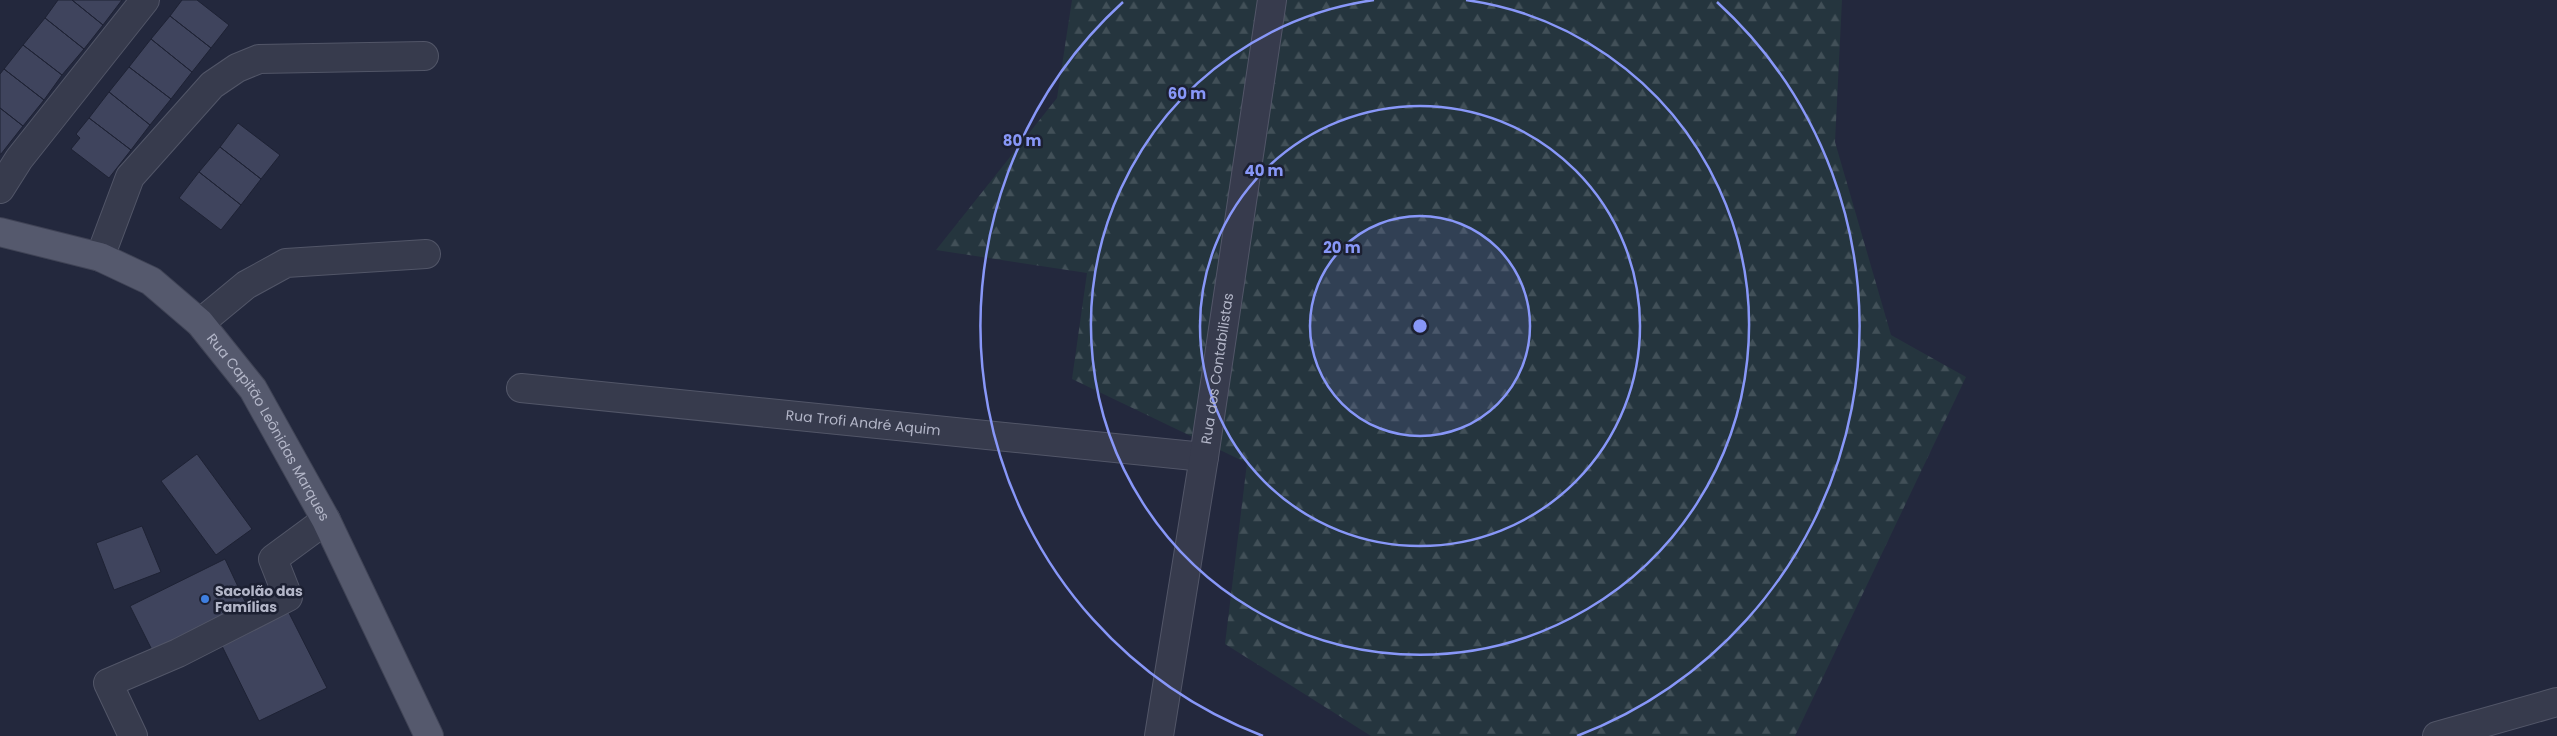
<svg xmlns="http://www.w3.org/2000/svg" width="2557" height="736" font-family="Poppins,sans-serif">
<defs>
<pattern id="forest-firs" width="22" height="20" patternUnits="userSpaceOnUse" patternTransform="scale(1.25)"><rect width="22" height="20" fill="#25353e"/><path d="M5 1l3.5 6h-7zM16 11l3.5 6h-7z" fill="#425058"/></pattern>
</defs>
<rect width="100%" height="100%" fill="#23283d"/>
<path fill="url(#forest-firs)" d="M1072,0H1842L1835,142L1891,335L1966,377L1795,736H1371L1225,644L1247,463L1072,379L1087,273L936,250L1057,98Z"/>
<path fill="#3f445d" stroke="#1e2234" d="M58,0H72L103,25L84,49L45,18Z
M72,0H122L103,25Z
M182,0H197L229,25L211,48L170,16Z
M170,16L211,48L192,72L151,39Z
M45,18L84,49L62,75L23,45Z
M151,39L192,72L171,99L129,67Z
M23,45L62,75L44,100L4,69Z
M129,67L171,99L150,125L109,92Z
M4,69L44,100L23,126L0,108V74Z
M109,92L150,125L131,150L89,118Z
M0,108L23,126L1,154H0Z
M89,118L131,150L109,178L71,149L80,138L76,134Z
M238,123L280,155L261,179L220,147Z
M220,147L261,179L241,205L199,172Z
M199,172L241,205L221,230L179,198Z
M197,454L252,529L216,555L161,481Z
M142,526L161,572L114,590L96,543Z
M225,559L249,610L155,656L130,606Z
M288,611L327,688L259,721L221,644Z"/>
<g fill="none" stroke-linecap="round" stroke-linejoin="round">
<defs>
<g id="minor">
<path d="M0,189L19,159L145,0"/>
<path d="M100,257L130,177L212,85L237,68L259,59L424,56"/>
<path d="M200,323L246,285L286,263L426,254"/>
<path id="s1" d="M521,388L1204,457"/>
<path d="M133,736L108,683L178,653L288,597L273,559L326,520"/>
<path id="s2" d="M1159,736L1204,457L1272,0"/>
<path d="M2437,736L2557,702"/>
</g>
<g id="major">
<path id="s3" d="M0,232L100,257L151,281L200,323L253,389L326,520L429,736"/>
</g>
</defs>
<use href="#minor" stroke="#525668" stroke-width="30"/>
<use href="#major" stroke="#404456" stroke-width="30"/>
<use href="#minor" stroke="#373b4d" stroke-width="28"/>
<use href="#major" stroke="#55596d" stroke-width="28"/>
</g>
<circle cx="1420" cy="326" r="110" fill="#8897f8" fill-opacity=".12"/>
<g fill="none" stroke="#8897f8" stroke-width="2.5">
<circle cx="1420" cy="326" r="110"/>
<circle cx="1420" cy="326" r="220"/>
<path d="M1466 0A329 329 0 1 1 1374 0"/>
<path d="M1263 736A439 439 0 0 1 1123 2M1717 2A439 439 0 0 1 1577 736"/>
</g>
<circle fill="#3f7fe0" stroke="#1c2032" stroke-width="2" cx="205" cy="599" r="5"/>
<g text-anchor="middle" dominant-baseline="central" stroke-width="5" stroke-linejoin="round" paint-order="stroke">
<g font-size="14" fill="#b3b6c8" stroke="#1c2032">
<text stroke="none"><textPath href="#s2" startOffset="372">Rua dos Contabilistas</textPath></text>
<text stroke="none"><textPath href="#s1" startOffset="344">Rua Trofi André Aquim</textPath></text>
<text stroke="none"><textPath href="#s3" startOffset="349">Rua Capitão Leônidas Marques</textPath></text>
</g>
<g font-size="14" font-weight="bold" fill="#b3b6c8" stroke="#1c2032" text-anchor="start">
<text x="215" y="591">Sacolão das<tspan x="215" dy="16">Famílias</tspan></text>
</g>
</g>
<circle cx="1420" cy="326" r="8" fill="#8897f8" stroke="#1c2032" stroke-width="2.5"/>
<g font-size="15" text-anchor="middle" font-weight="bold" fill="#8897f8" stroke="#1c2032" stroke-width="5" stroke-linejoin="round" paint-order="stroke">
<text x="1187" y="99">60 m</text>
<text x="1022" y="146">80 m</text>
<text x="1264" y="176">40 m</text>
<text x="1342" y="253">20 m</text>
</g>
</svg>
